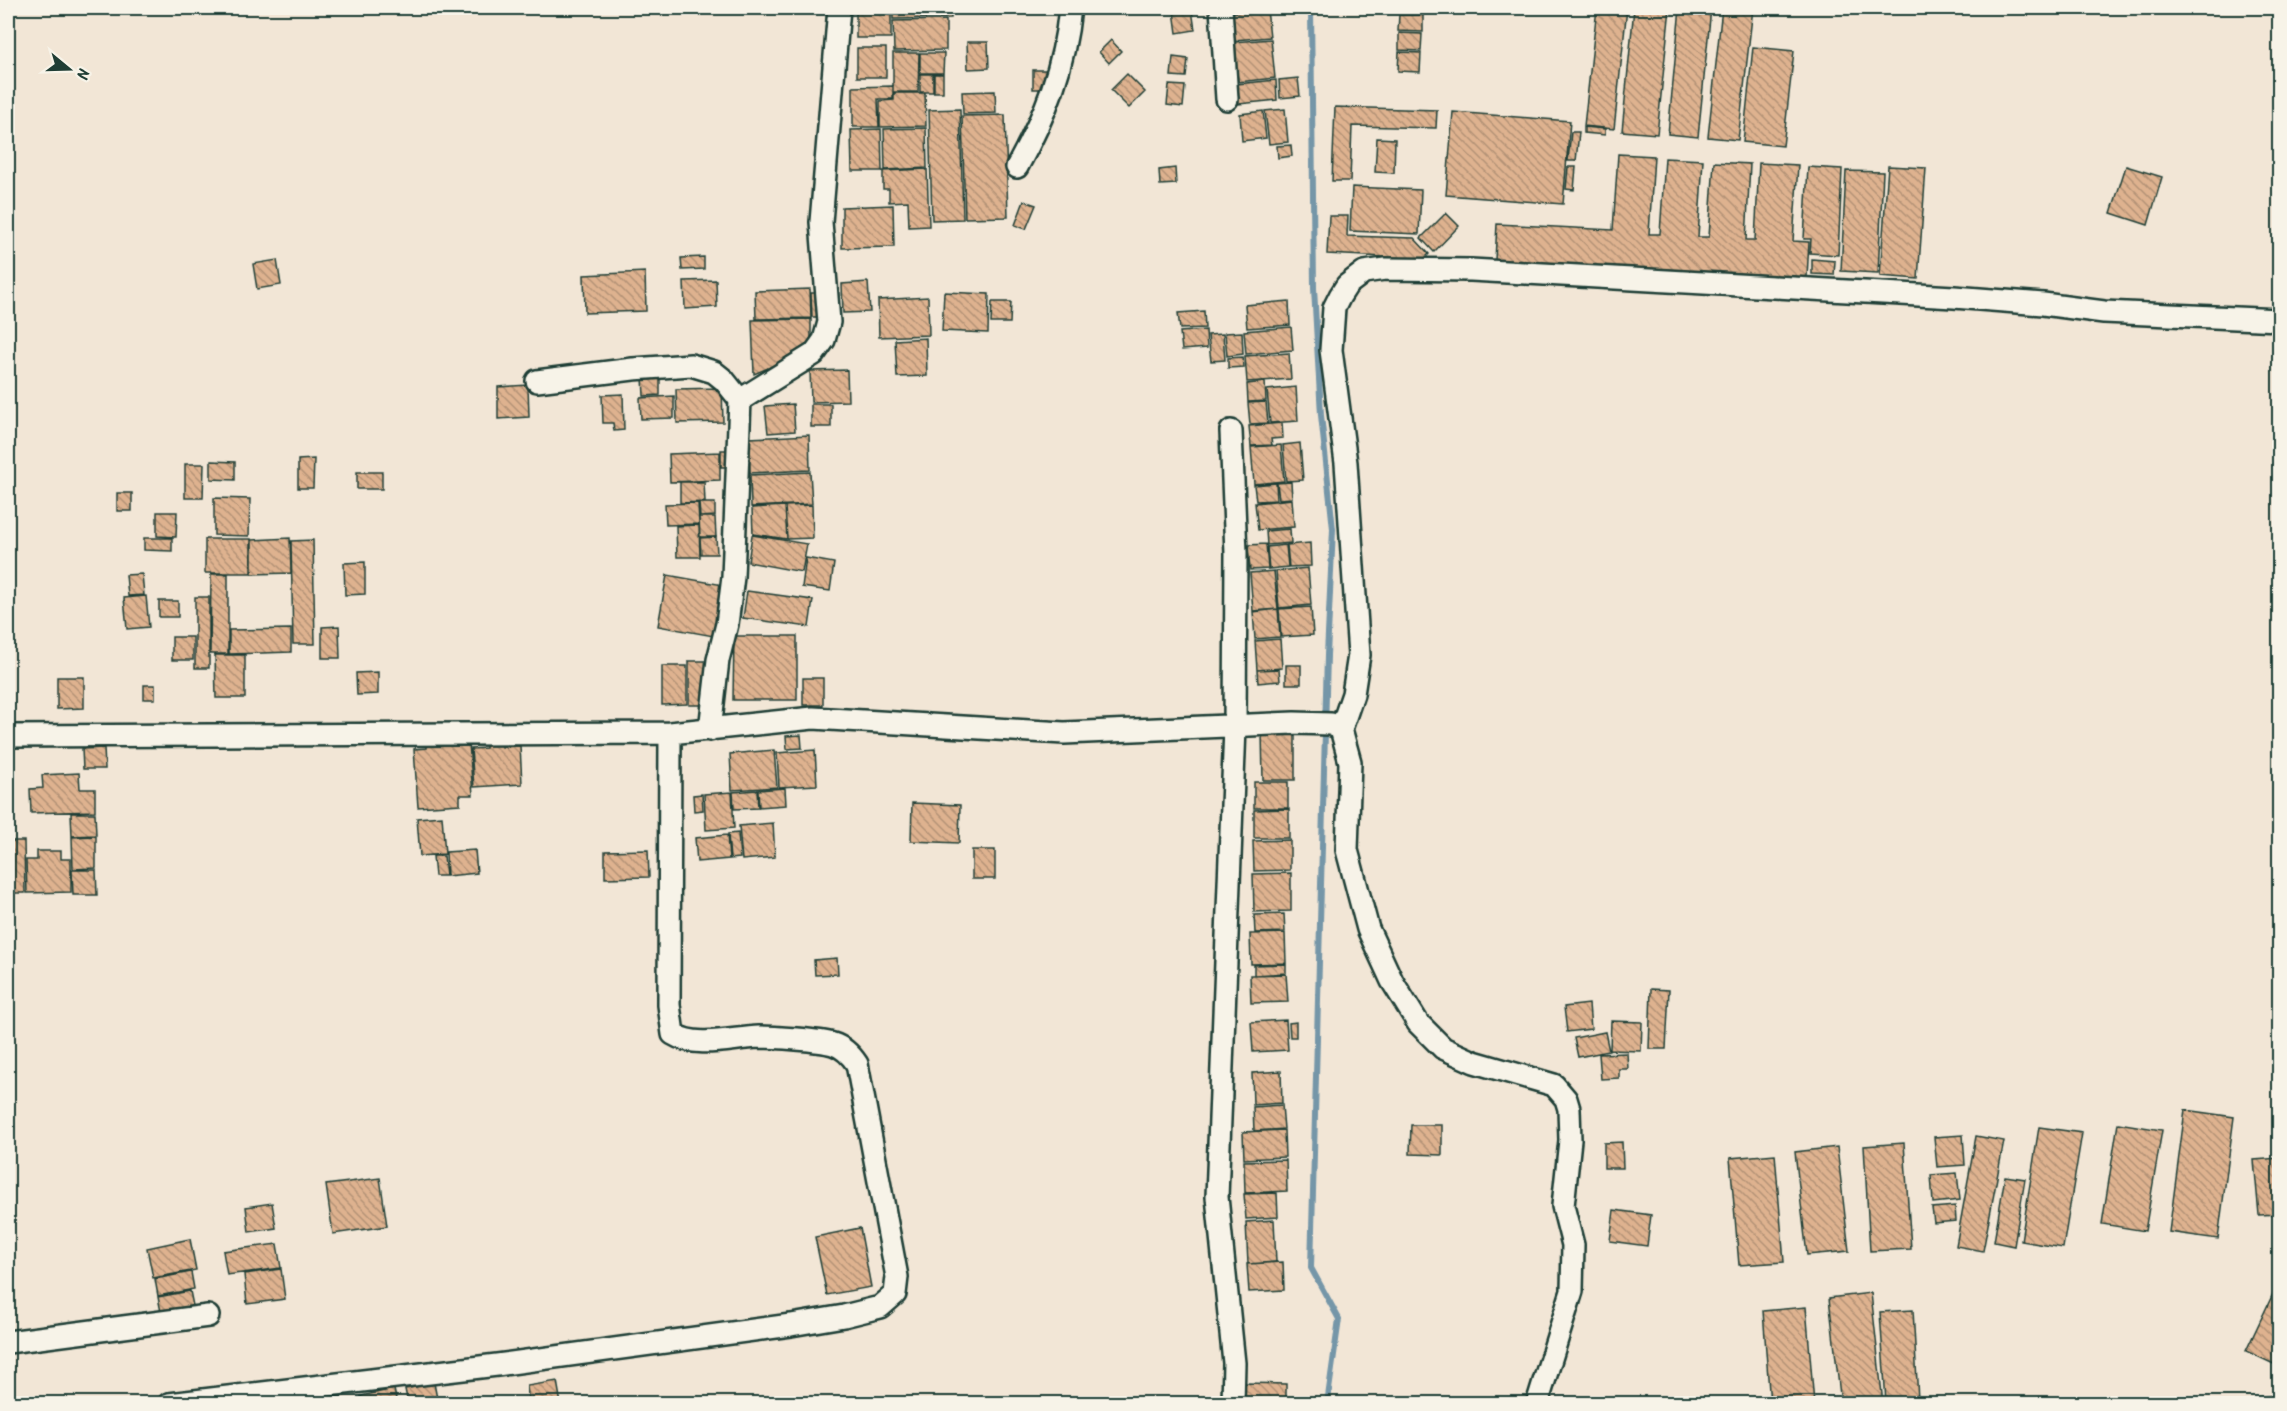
<svg xmlns="http://www.w3.org/2000/svg" width="2287" height="1411" font-family="Kalam,sans-serif">
<defs>
<pattern id="building-back-hatch" width="6" height="6" patternUnits="userSpaceOnUse" patternTransform="scale(1.5)"><rect width="6" height="6" fill="#deb28f"/><path d="M-1 5l2 2M0 0l6 6M5-1l2 2" fill="none" stroke="#b39276"/></pattern>
</defs>
<rect width="100%" height="100%" fill="#f2e6d6"/>
<filter id="ink" filterUnits="userSpaceOnUse"><feTurbulence type="fractalNoise" baseFrequency=".0167" numOctaves="2"/><feDisplacementMap in="SourceGraphic" scale="12" xChannelSelector="R" yChannelSelector="G"/><feConvolveMatrix kernelMatrix="1 2 1 2 8 2 1 2 1" color-interpolation-filters="sRGB"/></filter>
<g filter="url(#ink)">
<g fill="none" stroke-linecap="round" stroke-linejoin="round">
<path stroke="#7496a8" stroke-width="6" d="M1311,8L1314,288L1321,415L1333,529L1327,655L1311,1268L1339,1319L1327,1404"/>
</g>
<path fill="url(#building-back-hatch)" stroke="#1f3d34" stroke-width="1.5" d="M893,8H951V18L893,19Z
M1597,8H1627L1614,129L1584,126Z
M1634,8H1670L1657,134L1622,131Z
M1680,8H1711L1698,137L1668,134Z
M1722,8H1753L1738,140L1708,137Z
M1267,9L1270,37L1234,40L1231,13Z
M856,10H891V38H856Z
M1192,10L1195,30L1177,33L1174,11Z
M1399,15H1423V32L1398,31Z
M946,20V50L894,51L893,21Z
M1399,33L1422,34L1421,51L1399,50Z
M1271,39L1275,78L1238,82L1234,42Z
M1111,40L1121,51L1109,63L1099,52Z
M967,42H988L989,68L968,69Z
M1753,47L1794,51L1783,146L1743,142Z
M857,48H886V77H857Z
M1399,52L1421,53L1420,72L1398,71Z
M893,53H919L918,92H893Z
M920,53H944L943,73H920Z
M1173,57L1188,59L1186,77L1171,76Z
M1033,70H1049L1048,89H1033Z
M920,74H933V92H920Z
M934,74H943V92H934Z
M1127,74L1145,92L1129,108L1111,90Z
M1298,78L1300,96L1280,98L1279,80Z
M1276,80L1277,100L1239,104L1237,84Z
M1169,85L1185,86L1183,107L1167,105Z
M893,86V99H878L879,127H853V87Z
M995,91L996,113L963,114L962,92Z
M894,93H925L926,126L880,127V101L894,100Z
M1335,107L1437,110L1436,128L1352,126L1350,181H1332Z
M960,109L963,219L932,220L929,110Z
M1285,109L1288,142L1269,144L1265,111Z
M1263,111L1266,138L1242,141L1240,114Z
M1453,112L1570,121L1563,204L1446,195Z
M1005,115L1008,217L965,218L962,116Z
M1584,127L1605,129V135L1584,133Z
M926,128L927,168L885,170L884,129Z
M881,129L882,171H852L851,130Z
M1571,132H1579L1576,161H1568Z
M1377,138L1395,139L1394,173L1375,172Z
M1291,145L1292,156L1278,158L1277,146Z
M1618,154L1654,156L1649,234H1660L1665,158L1703,160L1698,237H1709L1714,162L1750,164L1746,240H1755L1759,163L1798,165L1793,241L1809,242L1807,277L1495,260L1497,224L1613,230Z
M1888,166L1926,168L1918,279L1880,276Z
M2126,166L2162,177L2148,225L2111,213Z
M1568,167H1576L1574,190L1566,189Z
M1808,167L1842,169L1838,255L1810,253L1811,239H1804Z
M1175,168L1176,184L1160,185L1159,170Z
M927,169L929,226L909,227L908,201L889,202V189H883V171Z
M1846,171L1883,172L1878,273L1841,271Z
M1352,187L1421,190L1419,234L1350,231Z
M1024,201L1036,205L1026,229L1015,225Z
M893,205L894,247L842,248V207Z
M1446,213L1459,226L1434,252L1421,238Z
M1329,216H1348L1347,236L1414,238L1429,254L1424,259L1327,254Z
M704,257V269L682,270L681,258Z
M1812,259L1835,261L1834,275L1812,274Z
M277,260L281,285L257,289L253,264Z
M645,272L646,311L585,313L584,275Z
M716,280L717,307L685,309L684,281Z
M868,282L870,312L843,313L842,284Z
M810,289L811,318L756,319L755,291Z
M944,292L989,294L988,333L942,331Z
M811,293H827V317H812Z
M928,297L929,335L879,337L878,300Z
M1289,301L1290,325L1247,328L1245,305Z
M992,302H1011L1010,323H991Z
M1204,311L1205,328L1180,329L1178,313Z
M811,319V350L754,374L752,320Z
M1291,327L1293,350L1246,354L1244,331Z
M1206,330L1207,348L1182,350L1180,332Z
M1242,332L1243,354L1227,356L1225,333Z
M1223,334L1225,360L1211,361L1208,335Z
M926,338L927,376L897,377L895,340Z
M1289,353L1291,379L1247,382L1245,356Z
M1243,357L1244,367L1228,368V358Z
M847,370L848,401L811,402L810,371Z
M660,376V395L644,396L643,377Z
M1265,382L1266,401L1248,402L1247,384Z
M528,385L529,417L498,419V387Z
M1296,387L1298,421L1270,423L1267,390Z
M722,388L723,422L677,423L676,389Z
M623,394L624,430L614,431L613,423H603L602,395Z
M674,396V418L641,419L640,398Z
M1266,402L1268,423L1250,424L1248,403Z
M793,404L795,431L768,433L765,406Z
M811,404H831V427H811Z
M1282,423L1283,438L1271,439L1272,445L1251,446L1249,426Z
M809,435L810,470L750,473L749,438Z
M1300,443L1303,480L1286,481L1283,445Z
M1281,445L1284,481L1254,484L1251,447Z
M721,450H733L734,467H721Z
M720,452V480L670,482L669,454Z
M314,459L313,488H298V460Z
M211,461L235,462V480L211,479Z
M185,464H204L203,498H185Z
M357,472H382V489H357Z
M810,472L812,504L751,507L750,475Z
M680,482H704L705,502L680,503Z
M1291,482L1292,498L1279,499L1277,483Z
M1276,483L1277,500L1256,501L1254,485Z
M117,493H132V511H117Z
M214,498L250,499L249,536L214,535Z
M1292,499L1294,527L1258,530L1255,503Z
M698,503L699,524L666,525L665,504Z
M699,503H715V516L700,517Z
M812,505L813,538L787,539L785,506Z
M785,506L787,539L753,534L752,508Z
M157,512H177L176,537L157,536Z
M699,517H715L716,537H700Z
M699,525L700,557H677L676,526Z
M1290,529L1291,543L1267,545L1266,531Z
M752,535L807,544L802,572L748,562Z
M716,537L717,554H701L700,538Z
M144,538H172V551L144,550Z
M290,538L291,573L252,574V540Z
M205,539H251V573H205Z
M313,540L315,644H293L291,541Z
M1310,543L1311,566L1289,567L1287,545Z
M1266,544L1268,569L1250,570L1248,545Z
M1286,545L1288,567L1269,569L1267,547Z
M806,558L834,563L830,591L802,587Z
M365,562V594L345,595L344,563Z
M1308,568L1311,605L1279,608L1276,571Z
M1274,571L1278,609L1253,611L1250,573Z
M142,574L144,595L128,596L126,575Z
M211,574H228V654H210Z
M667,575L729,586L719,637L658,626Z
M747,591L813,600L809,627L743,618Z
M146,596L149,627L127,629L124,598Z
M195,597H209V668H195Z
M159,601H178V617H159Z
M1311,607L1313,635L1281,637L1279,609Z
M1278,609L1280,637L1255,639L1253,612Z
M339,626L340,658H322V627Z
M291,629V652L229,654V630Z
M734,636H797V700H733Z
M172,637H193V660H172Z
M1280,639L1282,668L1257,670L1255,641Z
M215,655H245V698H216Z
M689,661H708V705H689Z
M1286,665H1301V684H1286Z
M662,666H687V704L662,705Z
M1279,669L1280,681L1258,683L1257,670Z
M378,672V694L357,695L356,673Z
M57,677H84V708L57,709Z
M803,678H823V705H803Z
M144,685H155V699H144Z
M1262,732H1295V780H1263Z
M501,734L502,747L520,746L522,784L474,787L471,749L486,748V735Z
M801,735L802,748L787,749L786,736Z
M427,738L469,743L473,795H460V804L418,807L414,749L427,748Z
M104,748L105,769H83L82,749Z
M774,750L777,787L732,790L730,754Z
M815,750L817,785L779,787L777,753Z
M79,773L80,789H95V811L31,813L30,789L43,788L42,775Z
M1254,782H1288V808H1254Z
M785,788L786,805L759,807L758,790Z
M757,790L758,808L734,809L733,792Z
M732,792L734,828L706,830L704,794Z
M702,794L703,810L694,811L693,795Z
M912,803L960,805L959,843L911,841Z
M1289,809V838H1254V810Z
M71,813H95L96,835L72,836Z
M442,816L445,854L420,856L417,818Z
M773,823L775,857L742,860L739,826Z
M738,833L740,858L730,859L728,834Z
M727,835L729,859L697,862L695,838Z
M96,836V868L73,869L72,837Z
M1290,840V870L1254,871L1253,841Z
M8,841H24L25,893H8Z
M475,850L477,873L447,876L446,852Z
M648,850L649,877L605,878V851Z
M972,850H995V879H972Z
M37,851H61V859H71V892L27,893L26,860H37Z
M433,856H444L446,876H435Z
M72,870H96L97,895H73Z
M1291,873V911L1254,912L1253,874Z
M1284,914L1285,932L1255,933L1254,915Z
M1285,933L1286,963L1251,964L1250,934Z
M837,958L838,974L815,975L814,960Z
M1286,964V973L1254,975V965Z
M1286,974L1288,1002L1251,1003L1250,975Z
M1651,989L1669,990L1666,1049H1649Z
M1589,1004L1591,1029L1567,1032L1564,1007Z
M1286,1020L1288,1050L1253,1052L1251,1022Z
M1611,1021L1642,1022L1641,1051L1610,1050Z
M1296,1022V1037H1290L1289,1023Z
M1605,1032L1609,1051L1578,1057L1574,1038Z
M1627,1053L1628,1069H1619V1078L1601,1079L1599,1054Z
M1281,1071L1282,1103L1253,1105L1252,1073Z
M1282,1105L1284,1129L1254,1131L1253,1107Z
M2185,1110L2234,1117L2218,1239L2169,1232Z
M2118,1123L2162,1130L2145,1231L2102,1224Z
M1411,1125H1442V1155L1410,1154Z
M2039,1127L2082,1133L2063,1248L2021,1241Z
M1284,1130L1285,1157L1244,1159L1243,1132Z
M1963,1135L1965,1165L1937,1167L1934,1137Z
M1976,1136L2004,1141L1983,1251L1956,1246Z
M1622,1142L1623,1168H1604V1143Z
M1904,1143L1911,1249L1870,1251L1864,1146Z
M1837,1147L1849,1251L1807,1255L1795,1152Z
M1775,1154L1784,1262L1739,1265L1730,1158Z
M2280,1158V1214L2259,1215L2254,1160Z
M1286,1160L1287,1191L1245,1193L1244,1161Z
M1957,1173L1960,1200L1933,1203L1931,1175Z
M2005,1176L2025,1179L2014,1246L1994,1242Z
M380,1178L387,1226L333,1234L326,1185Z
M1277,1193L1278,1217L1246,1219L1244,1194Z
M272,1203L276,1228L249,1232L246,1207Z
M1955,1206L1956,1221L1934,1223L1932,1208Z
M1614,1210L1651,1215L1647,1246L1610,1241Z
M1274,1220L1276,1262L1248,1264L1246,1222Z
M860,1228L871,1287L827,1295L815,1237Z
M190,1239L196,1270L153,1278L147,1248Z
M277,1244L281,1268L227,1275L223,1251Z
M1283,1262L1284,1290L1249,1292L1247,1264Z
M281,1269L285,1299L247,1304L244,1274Z
M191,1272L194,1289L158,1296L155,1279Z
M2280,1279V1367L2246,1351Z
M190,1291L193,1306L161,1312L158,1297Z
M1871,1293L1883,1404H1841L1829,1298Z
M1806,1307L1814,1404H1770L1763,1311Z
M1913,1310L1918,1400L1886,1402L1880,1312Z
M557,1381L561,1404H529L527,1386Z
M434,1383L438,1404H408L405,1389Z
M1244,1383L1286,1384V1404H1244Z
M394,1389L397,1404H362L361,1396Z
M2280,1395V1404H2260L2259,1397Z"/>
<g fill="none" stroke-linecap="round" stroke-linejoin="round">
<defs>
<path id="minor" d="M1221,8L1227,99
M1017,167C1046,114 1064,68 1070,8
M537,381L633,369L691,365L714,372L724,380L740,400
M1231,431L1236,553L1235,727L1217,1197L1234,1363L1233,1404
M710,730L718,660L727,624L733,577L740,400L814,354L824,340L829,322L821,222L839,8
M8,736L670,733L813,718L1064,733L1294,723L1331,724L1341,729
M8,1342L208,1316
M169,1404L497,1365L791,1325L844,1316L880,1307L895,1294L897,1277L857,1064C851,1055 843,1047 833,1044C820,1040 773,1037 759,1037C732,1038 697,1049 673,1034L669,1005L670,733
M1537,1404L1572,1291L1573,1245L1563,1206L1570,1140L1569,1109L1566,1099L1554,1085L1474,1062L1443,1048L1418,1023L1392,981L1368,929L1347,850L1350,762L1341,729L1353,694L1359,655L1346,463L1331,350L1334,308L1340,296L1347,285L1364,272L1385,269L1471,270L1954,297L2043,304L2104,312L2280,320"/>
</defs>
<use href="#minor" stroke="#1f3d34" stroke-width="26"/>
<use href="#minor" stroke="#f7f3e8" stroke-width="21"/>
</g>
</g>
<rect width="2287" height="1411" fill="none" stroke="#f7f3e8" stroke-width="30"/>
<rect x="15" y="15" width="2257" height="1381" fill="none" stroke="#1f3d34" stroke-width="2" filter="url(#ink)"/>
<g transform="translate(69 69) rotate(109)" stroke="#f7f3e8" stroke-width="4.5" paint-order="stroke">
<path d="M0-4.5L10 22L0 15L-10 22Z" fill="#1f3d34"/>
<text y="-9" font-size="16" font-weight="bold" text-anchor="middle" fill="#1f3d34">N</text>
</g>
</svg>
